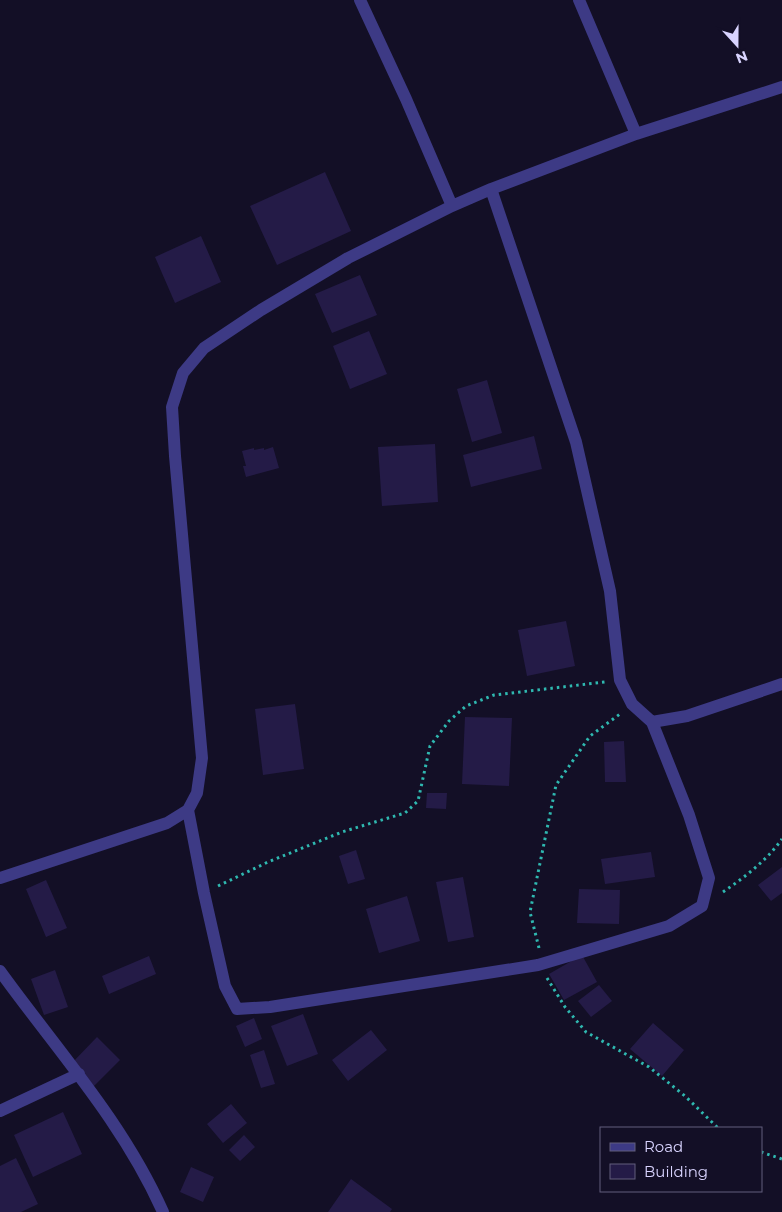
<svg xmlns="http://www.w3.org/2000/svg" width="782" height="1212" font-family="Montserrat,sans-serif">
<rect width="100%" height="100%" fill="#130f26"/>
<path fill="#241b47" d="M325,172L351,231L277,265L250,206Z
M201,236L221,282L175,303L155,257Z
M360,275L377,315L332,333L315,294Z
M369,331L387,374L350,389L333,346Z
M487,380L502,433L472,442L457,389Z
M534,436L542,469L471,487L463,455Z
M435,444L438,502L382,506L378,447Z
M273,447L279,468L246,477L243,466H246L242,451L254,448V450L264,448V450Z
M566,621L575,666L527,676L518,630Z
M295,704L304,769L263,775L255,709Z
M465,717L512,718L509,786L462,784Z
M624,741L626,782H605L604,742Z
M427,793H447L446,809L426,808Z
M356,850L365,879L348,884L339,856Z
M651,852L655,877L605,884L601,859Z
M782,867V893L771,901L758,885Z
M463,877L474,937L448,942L436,882Z
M46,880L67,928L46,937L26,889Z
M579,889L620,890L619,924L577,923Z
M407,896L420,941L379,953L366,909Z
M582,955L597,982L564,1000L549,974Z
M149,956L156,974L109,994L102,976Z
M55,970L68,1007L44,1015L31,979Z
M599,985L612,1001L591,1017L578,1001Z
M303,1014L318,1054L287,1066L271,1026Z
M254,1018L262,1039L245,1047L236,1026Z
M653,1023L684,1050L662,1076L630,1049Z
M371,1030L387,1050L348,1081L332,1060Z
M97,1037L120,1060L94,1086L71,1064Z
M264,1050L275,1084L261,1088L250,1055Z
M231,1104L247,1123L223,1143L207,1124Z
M63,1112L82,1154L33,1177L14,1135Z
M244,1135L255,1147L240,1161L229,1150Z
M16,1158L38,1204L21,1212H0V1166Z
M191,1167L214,1177L203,1202L180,1192Z
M351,1179L392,1209L390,1212H328Z"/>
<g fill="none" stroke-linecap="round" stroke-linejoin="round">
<path stroke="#2fb8b0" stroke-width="3" stroke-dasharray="2.5 4" stroke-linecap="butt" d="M218,886L268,862L342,832L405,813L418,801L430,746L449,721L466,706L494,695L605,682
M723,892C745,877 767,860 782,839
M539,948L530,912L556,785L590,736L620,714
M547,978L565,1007L586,1032L649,1067L685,1096L718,1128
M761,1152L782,1159"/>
<path stroke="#3d3a85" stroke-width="12" d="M360,0L406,99L452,206
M579,0L636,134
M491,189L576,442L610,591L620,680L632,704L652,722L687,716L782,684
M188,810L204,893L225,986L237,1009L270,1007L538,965L669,926L702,906L709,878L689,815L652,722
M0,878L167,823L188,810L197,793L202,758L175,456L172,407L183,373L204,348L261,310L348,258L452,206L491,189L636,134L782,87
M0,971C57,1050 123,1122 163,1212
M0,1111L79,1074"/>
</g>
<rect x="600" y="1127" width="162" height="65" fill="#130f26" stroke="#625e7d"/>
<rect x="610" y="1143" width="25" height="8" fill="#3d3a85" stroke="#625e7d"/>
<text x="644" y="1152" font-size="15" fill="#d9d4ff">Road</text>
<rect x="610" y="1164" width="25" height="15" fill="#241b47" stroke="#625e7d"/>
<text x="644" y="1177" font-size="15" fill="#d9d4ff">Building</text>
<g transform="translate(737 45) rotate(159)" stroke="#130f26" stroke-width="4" paint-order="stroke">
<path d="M0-4L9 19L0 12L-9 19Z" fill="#d9d4ff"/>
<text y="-8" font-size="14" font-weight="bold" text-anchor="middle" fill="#d9d4ff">N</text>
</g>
</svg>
